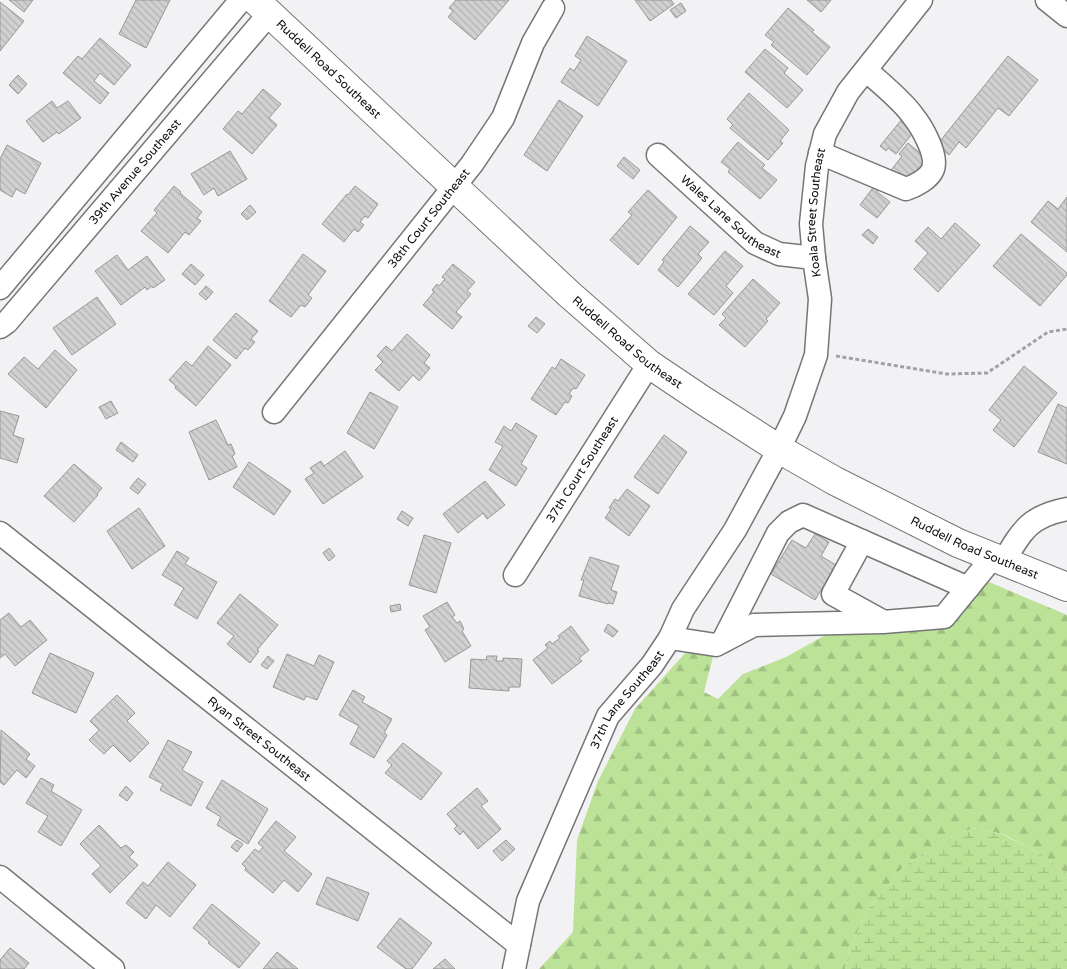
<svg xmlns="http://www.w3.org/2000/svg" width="1067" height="969" font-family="'Varela Round',sans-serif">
<defs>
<pattern id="forest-firs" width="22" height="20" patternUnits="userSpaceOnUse" patternTransform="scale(1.25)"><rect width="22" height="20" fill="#bce297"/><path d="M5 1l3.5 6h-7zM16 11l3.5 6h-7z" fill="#a0c181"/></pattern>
<pattern id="wetland-marsh" width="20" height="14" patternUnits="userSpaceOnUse" patternTransform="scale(1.25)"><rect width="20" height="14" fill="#bce297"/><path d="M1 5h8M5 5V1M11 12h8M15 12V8" fill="none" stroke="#a0c181"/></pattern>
<pattern id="building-back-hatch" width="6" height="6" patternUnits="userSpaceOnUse" patternTransform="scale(1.25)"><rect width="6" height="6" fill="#d1d1d2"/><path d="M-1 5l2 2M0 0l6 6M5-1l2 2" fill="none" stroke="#b2b2b3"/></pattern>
</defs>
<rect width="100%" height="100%" fill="#f2f2f4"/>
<path fill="url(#forest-firs)" d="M977,577L1067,615V874L1044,856L1003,834L974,828L948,838L904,866L868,909L850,948L845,969H539L573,932L577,840L598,781L635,709L695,642L716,645L704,692L718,699L743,674L786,657L847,623L944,617Z"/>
<path fill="url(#wetland-marsh)" d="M974,828L1002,834L1044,856L1067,874V969H845L850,948L868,909L904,866L948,838Z"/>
<path fill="url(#building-back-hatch)" stroke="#979799" d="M9,0H33L24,12Z
M136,0H170L146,48L119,34Z
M456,0H509L475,40L448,17L453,11L449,8Z
M635,0H671L674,4L650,21Z
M807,0H831L821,12Z
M0,2L24,21L0,51Z
M681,3L686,11L676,18L670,10Z
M788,8L814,30L812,32L830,47L807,75L771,45L774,42L765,35Z
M587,36L627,61L598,106L561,82L570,68L574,71L581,60L575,56Z
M100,38L131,65L114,85L100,73L94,81L109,93L100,104L63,73L78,56L82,59Z
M765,49L788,68L784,73L803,90L787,108L745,72Z
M1008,56L1038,80L1009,116L998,108L966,148L959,142L949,155L937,145Z
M18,75L27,84L18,94L9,85Z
M263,89L281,104L269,118L277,125L252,154L223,129L238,111L242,114Z
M749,93L789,130L780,141L783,143L768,160L730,128L733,125L727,119Z
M559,100L583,116L547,171L524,155Z
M52,101L57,108L68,101L81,118L59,134L57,132L43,142L26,121Z
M903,118L916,129L896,154L888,148L886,151L880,146Z
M738,142L765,165L762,168L777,180L760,199L728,172L730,169L721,162Z
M908,143L928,160L906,187L889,173L902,156L899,154Z
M7,145L41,163L25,194L16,189L12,197L0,190V159Z
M230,151L247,179L218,196L214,188L204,195L191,174Z
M624,157L640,170L633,179L617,166Z
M875,185L879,188L877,192L890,202L877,218L860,205Z
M174,186L181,192L180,193L202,212L197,218L201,221L189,235L185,232L168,253L141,231L157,213L154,210Z
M355,186L378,204L368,218L365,216L360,222L364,225L358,232L354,229L344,242L322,224L347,194L348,195Z
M648,190L677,217L638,265L610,240L632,215L628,212Z
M1067,197V252L1031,222L1048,201L1058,209Z
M250,205L256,212L247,220L241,214Z
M955,223L980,245L938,292L914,269L928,253L915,241L928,227L941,239Z
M690,226L709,242L698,254L702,258L678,287L658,270L664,262L662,260Z
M868,229L878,237L873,244L862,235Z
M1021,234L1067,273V275L1040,306L993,266Z
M725,251L743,266L726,286L733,293L714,315L688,294Z
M303,254L326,271L308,295L312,298L305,307L301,305L291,317L269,301Z
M117,255L128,270L147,256L165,280L153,288L152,286L147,290L145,287L121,305L95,271Z
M191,264L204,275L195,285L182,274Z
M453,264L475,282L467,291L471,294L456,312L462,317L452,329L423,305L434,292L432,290L437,284L439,286L445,279L442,277Z
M753,279L780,303L766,319L768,321L745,347L719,325L726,318L722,314Z
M206,286L213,292L206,300L199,294Z
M97,297L116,324L72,355L53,328Z
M236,313L258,331L251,339L255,342L248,350L245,348L236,359L213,340Z
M536,317L545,324L537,333L528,326Z
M407,334L430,355L424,363L430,368L419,381L413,375L399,391L375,370L383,362L377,356L386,346L392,351Z
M208,346L231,365L196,406L175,388L176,386L169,380L186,361L192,366Z
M55,350L77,370L46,408L8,374L24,357L38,369Z
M561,359L585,375L576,389L573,388L569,394L572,396L568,403L565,402L556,415L531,399L552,367L555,369Z
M1024,366L1057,393L1014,447L993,430L1001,420L989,410Z
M370,392L398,407L374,449L347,433Z
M111,401L118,413L106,419L99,407Z
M1058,404L1067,408V464L1038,452Z
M0,411L19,416L13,435L24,439L17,463L0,458Z
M216,420L228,445L231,444L235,454L232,456L237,467L209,480L189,432Z
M516,423L537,436L521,464L527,468L516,486L489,470L503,446L495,442L504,426L511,431Z
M664,435L687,452L658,494L634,477Z
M121,442L138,455L133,462L116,450Z
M345,451L363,477L323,504L305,479L314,473L310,468L321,461L324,466Z
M249,462L291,491L274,515L233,487Z
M74,464L102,488L97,494L98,495L74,522L44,496Z
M138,478L146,484L138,494L130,488Z
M485,481L505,505L487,519L483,513L458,533L443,514Z
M627,489L650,506L629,536L605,518L611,509L609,508L615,499L618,501Z
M139,508L165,546L132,569L107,531Z
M402,511L413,518L408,526L397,519Z
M815,534L829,542L821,556L836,565L815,600L771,574L792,540L806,548Z
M424,535L451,543L436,593L409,585Z
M329,548L335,556L329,561L323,553Z
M177,551L189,558L185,564L217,582L197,619L174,605L184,588L162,575Z
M590,557L619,566L611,590L617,592L613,604L608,603V604L579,596L584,580H581Z
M240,594L278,625L257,650L259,651L250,663L227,644L234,636L217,623Z
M447,602L455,615L452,617L457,623L460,621L464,629L462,631L471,646L445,662L425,630L430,627L423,616Z
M400,604L401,610L391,612L390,606Z
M9,613L21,627L30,620L47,640L15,666L5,654L0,658V620Z
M608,624L618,631L613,637L604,631Z
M571,626L589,650L579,658L582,661L552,684L533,660L548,648L545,645L550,641L552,644L560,638L558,636Z
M50,653L94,673L76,713L32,693Z
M287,654L314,666L319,655L334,662L317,700L306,696L304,700L273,687Z
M268,656L274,661L267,669L261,665Z
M487,656H497L496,661H503V658L522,659L520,687H509V691L469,688L471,659L486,660Z
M353,690L365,697L362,702L392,719L384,733L387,735L374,758L350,744L359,726L339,715Z
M117,695L135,713L127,721L149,743L130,762L113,745L104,754L89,740L99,730L90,721Z
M1,730L30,754L26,759L35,766L26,778L17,770L4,785L0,782Z
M168,740L192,752L182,770L203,782L191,806L160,790L163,784L149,777Z
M403,743L442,773L421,800L385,773L392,765L387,761Z
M41,778L54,785L51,791L82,810L61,846L38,832L48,816L26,803Z
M222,780L268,809L248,844L217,825L221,817L206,808Z
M126,786L133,793L127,801L119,795Z
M477,788L488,801L481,806L501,829L478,849L463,831L460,835L454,829L457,826L447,814Z
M276,821L296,837L284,851L312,874L298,892L284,880L273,893L245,870L246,868L242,864L255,849L259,852L263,847L258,843Z
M99,825L121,848L126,845L134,852L129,857L138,865L110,893L92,874L101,866L80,844Z
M237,840L243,844L237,852L231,847Z
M506,840L515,849L502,861L493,851Z
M168,862L196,885L170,917L156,905L146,919L126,903L143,882L148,886Z
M327,877L369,893L358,921L316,904Z
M212,904L260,943L239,968L208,943L210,942L193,928Z
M400,918L432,943L412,969H406L377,947Z
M10,948L29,963L24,969H0V960Z
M277,952L298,969H263Z
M445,959L455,969H433Z"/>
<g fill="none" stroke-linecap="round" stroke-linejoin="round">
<defs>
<g id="minor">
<path d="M1047,0L1067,16"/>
<path d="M820,153L906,189C915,186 929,179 933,169C938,155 922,127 913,116C903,101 880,83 866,70"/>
<path id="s1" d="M658,155L755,243L779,254L814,258"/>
<path d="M0,288L241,0"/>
<path id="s2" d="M0,327L7,322L269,14"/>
<path id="s3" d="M274,412L472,164L503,118L533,43L553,8"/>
<path id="s4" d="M0,533L519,945"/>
<path d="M862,541L833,594L882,621"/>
<path d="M1004,561C1022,530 1030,516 1067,509"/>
<path id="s5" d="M515,575L649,364"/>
<path d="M670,638L716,645L754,625L883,622L944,617L993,557"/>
<path d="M723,641L778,533L789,522L803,515L968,588"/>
<path d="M0,877L113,969"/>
<path id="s6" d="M514,969L528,901L608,716L652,665L670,638L683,609L735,530L779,449L795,416L816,355L820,299L814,258L811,224L817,166L825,134L848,92L921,0"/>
</g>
<g id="major">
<path id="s7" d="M255,0L569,294L649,364L704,401L779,449L835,481L958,543L1067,587"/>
</g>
</defs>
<use href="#minor" stroke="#767678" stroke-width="25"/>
<use href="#major" stroke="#767678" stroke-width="30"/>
<path stroke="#a2a2a4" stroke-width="3" stroke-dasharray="4 2.5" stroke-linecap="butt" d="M836,356L947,374L987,373L1048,332L1067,329"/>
<use href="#minor" stroke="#fff" stroke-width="22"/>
<use href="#major" stroke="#fff" stroke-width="28"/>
</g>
<g text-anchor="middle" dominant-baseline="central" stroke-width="5" stroke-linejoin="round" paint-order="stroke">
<g font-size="12" fill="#0c0c0d" stroke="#fff">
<text stroke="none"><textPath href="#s7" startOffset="101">Ruddell Road Southeast</textPath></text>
<text stroke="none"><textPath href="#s2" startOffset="206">39th Avenue Southeast</textPath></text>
<text stroke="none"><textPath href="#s6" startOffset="834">Koala Street Southeast</textPath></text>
<text stroke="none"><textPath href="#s1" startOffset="96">Wales Lane Southeast</textPath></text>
<text stroke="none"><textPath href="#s3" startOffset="248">38th Court Southeast</textPath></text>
<text stroke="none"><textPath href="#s7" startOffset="506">Ruddell Road Southeast</textPath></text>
<text stroke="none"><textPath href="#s5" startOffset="125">37th Court Southeast</textPath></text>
<text stroke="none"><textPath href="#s7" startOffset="911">Ruddell Road Southeast</textPath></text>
<text stroke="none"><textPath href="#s6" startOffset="295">37th Lane Southeast</textPath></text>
<text stroke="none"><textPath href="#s4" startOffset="331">Ryan Street Southeast</textPath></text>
</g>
</g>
</svg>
